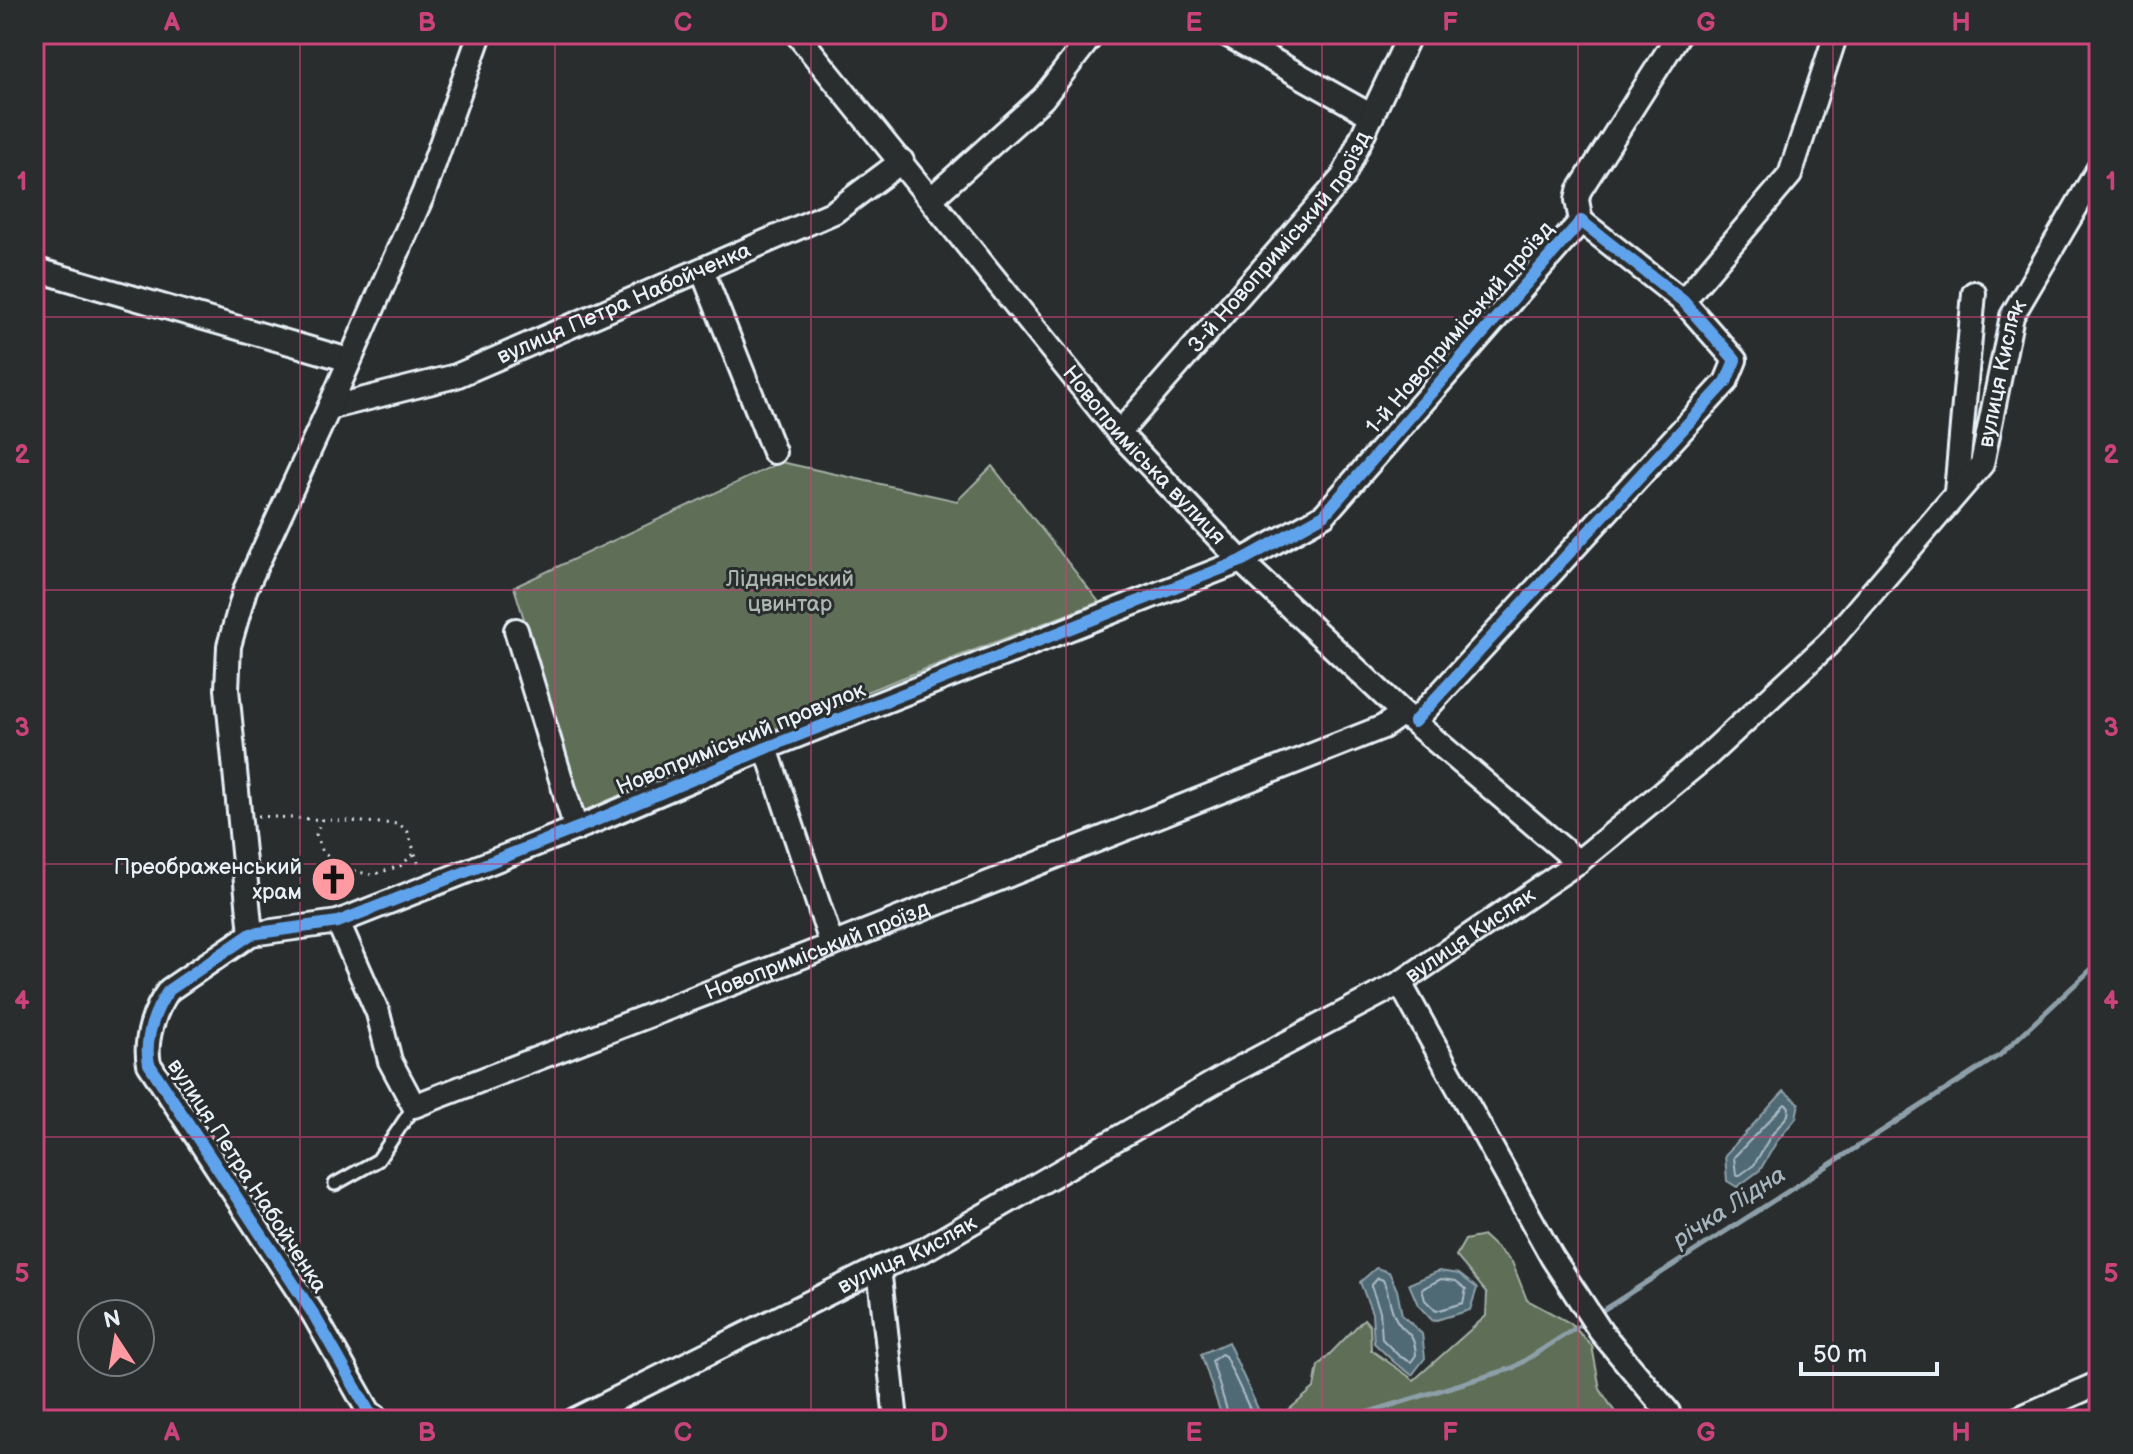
<svg xmlns="http://www.w3.org/2000/svg" width="2133" height="1454" font-family="'Balsamiq Sans',sans-serif">
<rect width="100%" height="100%" fill="#2a2d2e"/>
<filter id="ink" filterUnits="userSpaceOnUse"><feTurbulence type="fractalNoise" baseFrequency=".0125" numOctaves="2"/><feDisplacementMap in="SourceGraphic" scale="16" xChannelSelector="R" yChannelSelector="G"/><feConvolveMatrix kernelMatrix="1 2 1 2 8 2 1 2 1" color-interpolation-filters="sRGB"/></filter>
<g filter="url(#ink)">
<path fill="#5f6e56" stroke="#a4b0a7" stroke-width="2" d="M781,462L957,501L992,466L1099,602L819,710L584,811L514,587Z
M1484,1236L1512,1262L1527,1300L1570,1323L1592,1346L1600,1389L1620,1420H1277L1314,1388L1318,1366L1364,1319L1370,1326L1371,1350L1414,1380L1486,1316L1487,1293L1456,1256L1465,1240Z"/>
<path fill="#506a75" stroke="#8da0a9" stroke-width="2" d="M1784,1091L1799,1103L1796,1118L1777,1141L1760,1170L1737,1187L1727,1181L1725,1155Z
M1376,1268L1389,1272L1397,1290L1402,1315L1422,1334L1425,1358L1412,1375L1394,1362L1374,1343L1372,1313L1360,1282Z
M1439,1271L1459,1274L1477,1288L1470,1310L1433,1321L1418,1305L1409,1284Z
M1228,1342L1263,1420H1223L1201,1354Z"/>
<g fill="none" stroke-linecap="round" stroke-linejoin="round">
<path stroke="#abbbc4" stroke-width="2" d="M1785,1104L1789,1107L1788,1115L1770,1137L1754,1165L1740,1175H1736L1734,1157Z
M1378,1278L1383,1280C1389,1292 1389,1305 1395,1317C1403,1335 1414,1328 1416,1355L1411,1362L1399,1356L1382,1339L1380,1311L1371,1286Z
M1441,1279L1456,1281L1466,1289L1463,1303L1436,1311L1425,1300L1422,1289Z
M1230,1420L1212,1361L1221,1354L1225,1356L1255,1420"/>
<path stroke="#8da0a9" stroke-width="5" d="M1597,1314L2000,1055L2099,962
M1343,1420L1513,1368L1585,1322"/>
<defs>
<path id="service" d="M335,1184L378,1160L414,1106"/>
<g id="minor">
<path id="s1" d="M797,34L1119,433L1241,561L1403,713L1578,862"/>
<path d="M1226,34L1372,116"/>
<path d="M932,198L1043,98L1093,34"/>
<path d="M1581,221L1577,200L1579,191L1679,34"/>
<path d="M34,269L349,360"/>
<path d="M702,270L774,452"/>
<path d="M1683,301L1790,175L1836,34"/>
<path id="s2" d="M329,408L456,376L834,212L902,161"/>
<path id="s3" d="M1119,433L1343,177L1410,34"/>
<path d="M1956,492L1974,293"/>
<path d="M516,630L576,829"/>
<path d="M766,748L832,945"/>
<path id="s4" d="M338,922L378,1013L390,1061L414,1106L832,945L1383,727L1403,713"/>
<path d="M251,934L227,689L229,646L245,590L329,408L424,192L480,34"/>
<path d="M1400,983L1552,1257L1601,1332L1668,1412"/>
<path d="M879,1268L896,1420"/>
<path d="M380,1420L369,1412L314,1315L149,1064C144,1040 154,1010 169,990L251,934L338,922L585,825L766,748L1241,561L1324,515L1581,221L1683,301L1735,360L1726,382L1414,722"/>
<path id="s5" d="M574,1420L879,1268L924,1250L1234,1071L1400,983L1578,862L1707,756L1828,644L1982,464L2012,316L2099,168"/>
<path d="M2015,1420L2099,1383"/>
</g>
</defs>
<use href="#service" stroke="#e8f1f8" stroke-width="17"/>
<use href="#minor" stroke="#e8f1f8" stroke-width="28"/>
<path stroke="#e8f1f8" stroke-width="3" stroke-dasharray="2 6" stroke-linecap="butt" d="M258,816L399,824L408,832L420,869
M322,819L316,834L323,853L350,870L372,875L400,866L415,853"/>
<use href="#service" stroke="#2a2d2e" stroke-width="11"/>
<use href="#minor" stroke="#2a2d2e" stroke-width="22"/>
<defs>
<path id="cycleway" d="M380,1420L369,1412L314,1315L149,1064C144,1040 154,1010 169,990L251,934L338,922L585,825L766,748L1241,561L1324,515L1581,221L1683,301L1735,360L1726,382L1414,722"/>
</defs>
<use href="#cycleway" stroke="#2a2d2e" stroke-width="17"/>
<use href="#cycleway" stroke="#60a3ed" stroke-width="12"/>
</g>
</g>
<path fill="none" stroke="#ca437a" stroke-width="2" stroke-opacity="0.55" d="M300,34V1420M555,34V1420M811,34V1420M1066,34V1420M1322,34V1420M1578,34V1420M1833,34V1420M34,317H2099M34,590H2099M34,864H2099M34,1137H2099"/>
<defs>
<symbol id="church-disc" viewBox="-11 -11 22 22"><circle r="9.5" fill="#ff9aa2" stroke="#2a2d2e"/><path d="M-1.2-6h2.4v3.5h3.3v2.4h-3.3V6h-2.4V-.1h-3.3v-2.4h3.3Z" fill="#111"/></symbol>
</defs>
<g fill-rule="evenodd">
<use href="#church-disc" x="308" y="854" width="51" height="51"/>
</g>
<g text-anchor="middle" dominant-baseline="central" stroke-width="6" stroke-linejoin="round" paint-order="stroke">
<g font-size="22" fill="#e8f1f8" stroke="#2a2d2e">
<text stroke="none"><textPath href="#s3" startOffset="250">3-й Новоприміський проїзд</textPath></text>
<text stroke="none"><textPath href="#s2" startOffset="314">вулиця Петра Набойченка</textPath></text>
<text transform="translate(1460 328) rotate(-49)">1-й Новоприміський проїзд</text>
<text stroke="none"><textPath href="#s5" startOffset="1812">вулиця Кисляк</textPath></text>
<text stroke="none"><textPath href="#s1" startOffset="546">Новоприміська вулиця</textPath></text>
<text transform="translate(741 739) rotate(-22)">Новоприміський провулок</text>
<text stroke="none"><textPath href="#s5" startOffset="1020">вулиця Кисляк</textPath></text>
<text stroke="none"><textPath href="#s4" startOffset="632">Новоприміський проїзд</textPath></text>
<text transform="translate(247 1176) rotate(57)">вулиця Петра Набойченка</text>
<text stroke="none"><textPath href="#s5" startOffset="372">вулиця Кисляк</textPath></text>
</g>
<g font-size="22" fill="#aab6af" stroke="#2a2d2e">
<text x="790" y="579">Ліднянський<tspan x="790" dy="25">цвинтар</tspan></text>
</g>
<g font-size="22" fill="#e8f1f8" stroke="#2a2d2e" text-anchor="end">
<text x="302" y="867">Преображенський<tspan x="302" dy="25">храм</tspan></text>
</g>
<g font-size="24" font-style="italic" fill="#a4b4bd" stroke="#2a2d2e">
<text transform="translate(1729 1207) rotate(-33)">річка Лідна</text>
</g>
</g>
<rect width="2133" height="1454" fill="none" stroke="#2a2d2e" stroke-width="88"/>
<g transform="translate(116 1338) rotate(348)"><circle r="38" fill="#2a2d2e" stroke="#767b7f" stroke-width="2"/>
<path d="M0-6L14 30L0 20L-14 30Z" fill="#ff9aa2"/>
<text y="-12" font-size="22" font-weight="bold" text-anchor="middle" fill="#e8f1f8">N</text>
</g>
<path d="M1801 1362v12h136v-12" fill="none" stroke="#e8f1f8" stroke-width="4"/>
<text x="1813" y="1362" font-size="24" fill="#e8f1f8" stroke="#2a2d2e" stroke-width="6" paint-order="stroke">50 m</text>
<rect x="44" y="44" width="2045" height="1366" fill="none" stroke="#ca437a" stroke-width="3"/>
<g font-size="26" text-anchor="middle" font-weight="bold" fill="#ca437a">
<text x="172" y="31">A</text>
<text x="427" y="31">B</text>
<text x="683" y="31">C</text>
<text x="939" y="31">D</text>
<text x="1194" y="31">E</text>
<text x="1450" y="31">F</text>
<text x="1706" y="31">G</text>
<text x="1961" y="31">H</text>
<text x="22" y="190">1</text>
<text x="2111" y="190">1</text>
<text x="22" y="463">2</text>
<text x="2111" y="463">2</text>
<text x="22" y="736">3</text>
<text x="2111" y="736">3</text>
<text x="22" y="1009">4</text>
<text x="2111" y="1009">4</text>
<text x="22" y="1282">5</text>
<text x="2111" y="1282">5</text>
<text x="172" y="1441">A</text>
<text x="427" y="1441">B</text>
<text x="683" y="1441">C</text>
<text x="939" y="1441">D</text>
<text x="1194" y="1441">E</text>
<text x="1450" y="1441">F</text>
<text x="1706" y="1441">G</text>
<text x="1961" y="1441">H</text>
</g>
</svg>
